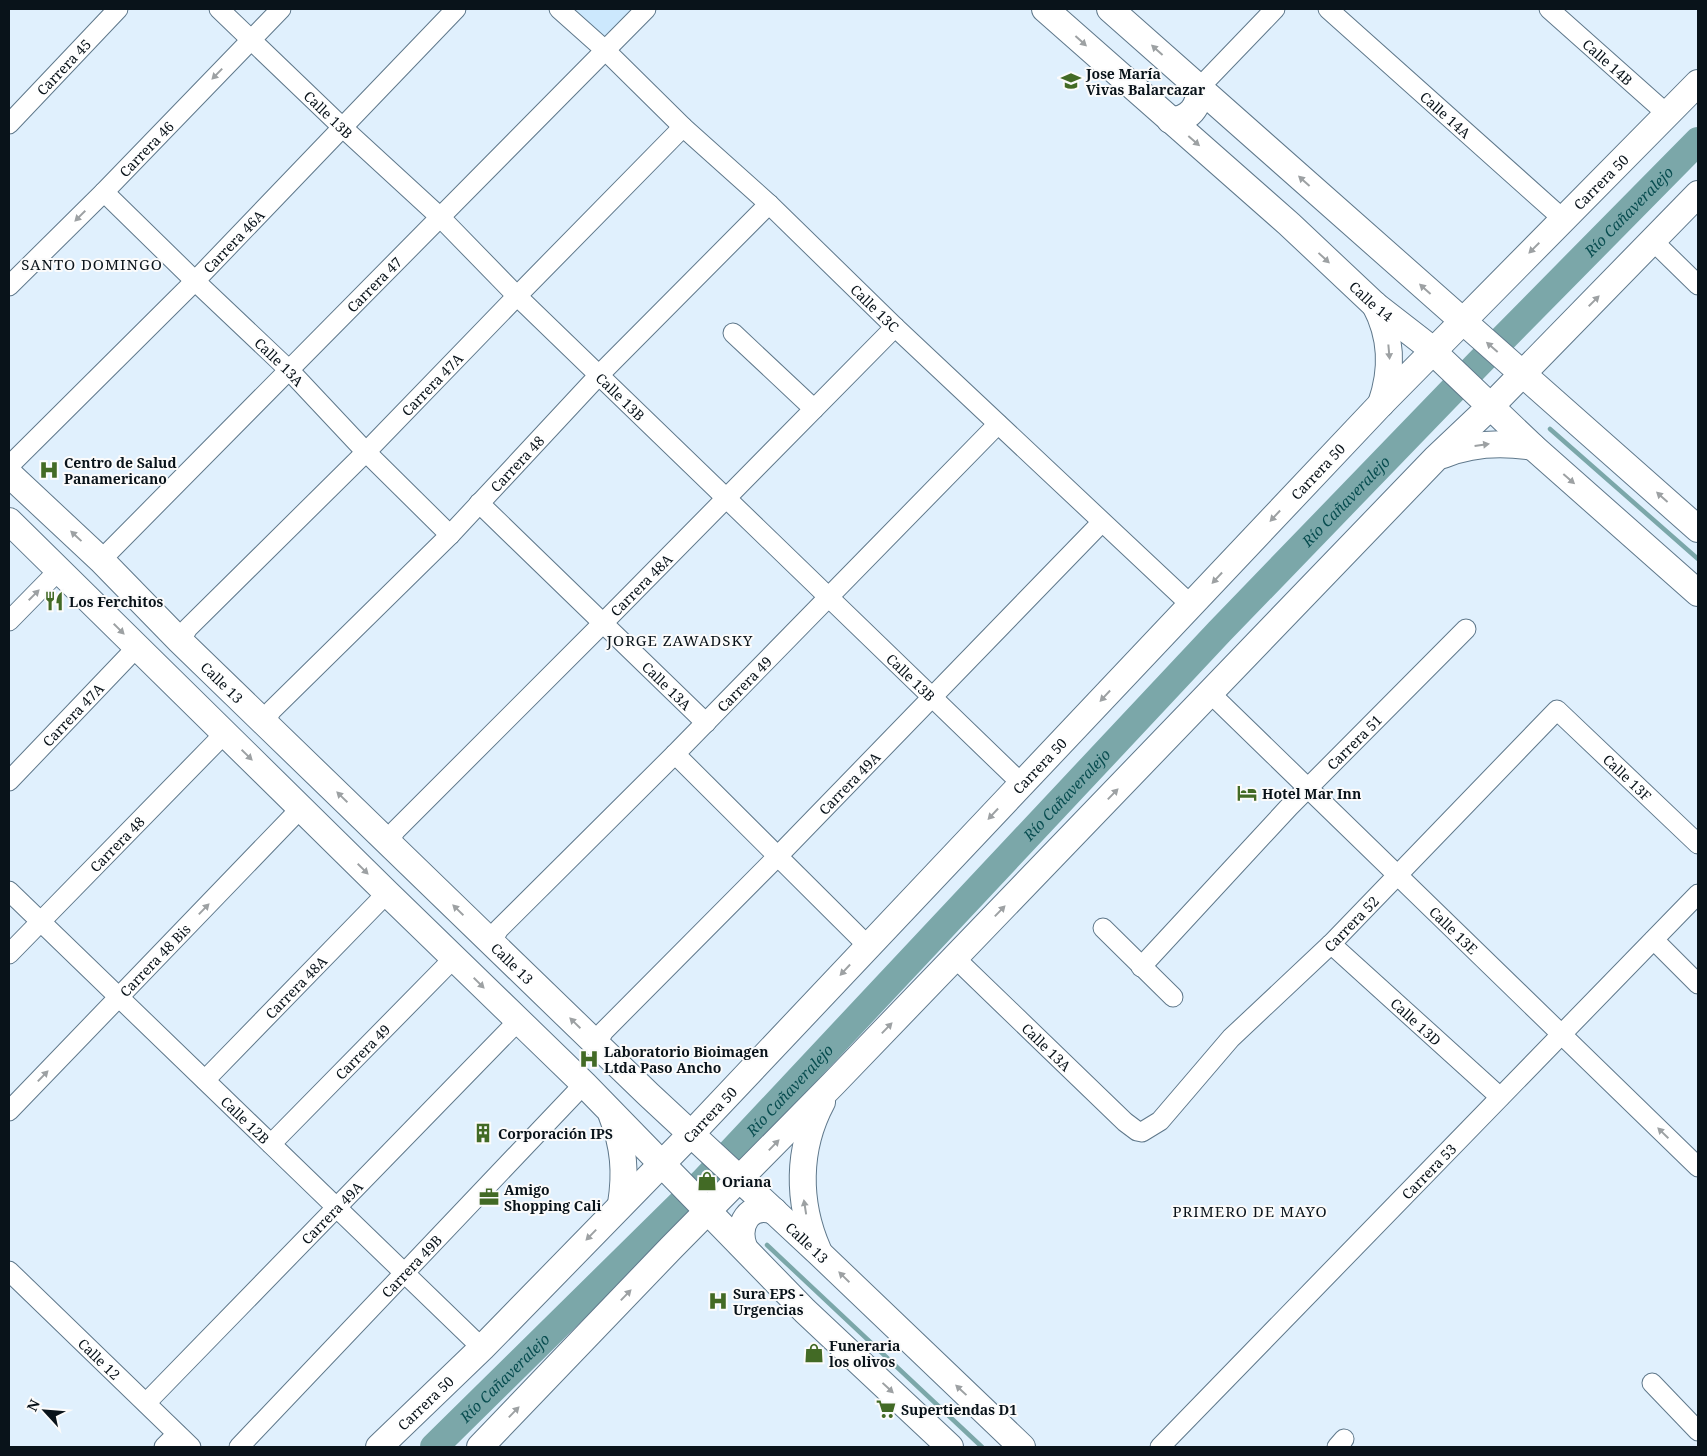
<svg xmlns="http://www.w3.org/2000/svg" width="1707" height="1456" font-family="'Noto Serif',serif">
<rect width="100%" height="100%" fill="#e0f0fd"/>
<path fill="#cce8fd" d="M559,9H646L605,50Z"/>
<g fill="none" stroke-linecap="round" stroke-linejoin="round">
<path stroke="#7ba7a9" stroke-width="4.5" d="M1550,429L1698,559
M767,1245L982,1447"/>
<path stroke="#7ba7a9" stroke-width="28" id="s1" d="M434,1447L703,1182L1219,632L1479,363L1698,141"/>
<defs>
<g id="street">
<path id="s2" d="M219,9L342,127L440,217L517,296L1022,784"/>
<path id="s3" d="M559,9L605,50L683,127L769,204L895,327L1191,605"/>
<path id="s4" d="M1328,9L1563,219"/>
<path id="s5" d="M1549,9L1667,114"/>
<path d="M1199,88L1275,9"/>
<path id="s6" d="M9,124L118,9"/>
<path id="s7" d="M104,192L195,281L289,370L366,452L450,535"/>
<path d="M1653,241L1698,285"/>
<path id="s8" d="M9,286L104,192L281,9"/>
<path d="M733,333L814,409"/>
<path id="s9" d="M9,470L14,461L195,281L456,9"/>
<path id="s10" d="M479,503L706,723"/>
<path id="s11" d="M101,560L646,9"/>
<path d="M9,621L59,570"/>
<path id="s12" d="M180,641L188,628L366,452L517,296L683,127"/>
<path id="s13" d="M1210,693L1698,1167"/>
<path id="s14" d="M264,722L272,710L450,535L599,375L769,204"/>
<path d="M675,754L868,946"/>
<path id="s15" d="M9,781L137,647"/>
<path id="s16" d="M388,842L396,830L603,623L895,327"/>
<path id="s17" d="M9,891L482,1348"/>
<path d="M1103,928L1173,997"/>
<path d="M1654,940L1698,984"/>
<path id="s18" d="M491,942L499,929L675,754L998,424"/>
<path id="s19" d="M1331,944L1500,1097"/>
<path id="s20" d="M9,954L225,733"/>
<path id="s21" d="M954,957L1125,1122L1137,1131L1142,1132L1160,1121L1231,1038L1331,944L1557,710L1698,844"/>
<path id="s22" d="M1141,967L1289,807L1466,629"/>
<path id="s23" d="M596,1044L604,1031L778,856L1102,522"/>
<path id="s24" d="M205,1080L387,893"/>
<path id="s25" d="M9,1111L301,808"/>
<path id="s26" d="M271,1144L454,958"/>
<path id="s27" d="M9,1271L191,1447"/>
<path d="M1652,1383L1698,1431"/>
<path id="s28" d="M146,1403L518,1021"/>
<path d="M164,1447L177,1434"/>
<path id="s29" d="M239,1447L584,1084"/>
<path id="s30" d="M1160,1447L1698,894"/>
<path d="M1337,1447L1344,1439"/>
</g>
<g id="secondary">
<path id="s31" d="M1045,9L1289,224L1375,305L1424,343L1533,447L1698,593"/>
<path d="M1110,9L1698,529"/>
<path d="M1170,120C1189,120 1200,107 1199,88"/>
<path d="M1375,305C1392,337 1393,370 1381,404"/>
<path d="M1443,455C1472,443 1502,442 1533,447"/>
<path id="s32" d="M9,474L101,560L180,641L648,1094L819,1253L1022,1447"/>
<path d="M9,521L387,893L584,1084L805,1311L950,1447"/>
<path d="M612,1116C624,1146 626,1173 621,1204"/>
<path d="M744,1247C736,1225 749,1202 774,1211"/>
<path d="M818,1250C797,1202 797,1149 822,1102"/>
<path id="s33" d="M379,1447L482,1348L691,1134L1381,404L1698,83"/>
<path d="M480,1447L671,1248L833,1084L1435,459L1491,406L1698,194"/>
</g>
</defs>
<use href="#street" stroke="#5f788b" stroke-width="21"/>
<use href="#secondary" stroke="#5f788b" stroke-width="28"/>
<use href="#street" stroke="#fff" stroke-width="19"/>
<use href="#secondary" stroke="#fff" stroke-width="26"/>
</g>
<defs><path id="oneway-solid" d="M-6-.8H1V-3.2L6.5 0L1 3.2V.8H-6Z" transform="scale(1.25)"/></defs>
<g fill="#9da1a3">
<use href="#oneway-solid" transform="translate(1081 41) rotate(42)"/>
<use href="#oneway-solid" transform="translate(1157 50) rotate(-138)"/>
<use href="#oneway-solid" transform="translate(217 74) rotate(134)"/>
<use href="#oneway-solid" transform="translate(1194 141) rotate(41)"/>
<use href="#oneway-solid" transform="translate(1304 181) rotate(-138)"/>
<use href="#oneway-solid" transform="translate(80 216) rotate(135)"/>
<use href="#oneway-solid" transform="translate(1534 248) rotate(135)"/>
<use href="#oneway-solid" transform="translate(1324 258) rotate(43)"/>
<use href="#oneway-solid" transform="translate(1425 289) rotate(-138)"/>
<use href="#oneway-solid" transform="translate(1594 301) rotate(-45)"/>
<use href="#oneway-solid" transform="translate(1492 347) rotate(-139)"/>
<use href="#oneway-solid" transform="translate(1389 352) rotate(85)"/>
<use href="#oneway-solid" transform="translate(1482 445) rotate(-8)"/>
<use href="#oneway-solid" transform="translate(1569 479) rotate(41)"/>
<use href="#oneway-solid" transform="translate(1662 497) rotate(-138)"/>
<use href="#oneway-solid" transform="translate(1275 516) rotate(133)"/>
<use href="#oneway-solid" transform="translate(76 536) rotate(-137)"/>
<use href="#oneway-solid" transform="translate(1217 578) rotate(133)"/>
<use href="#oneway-solid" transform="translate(34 595) rotate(-45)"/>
<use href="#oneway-solid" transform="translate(119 629) rotate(45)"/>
<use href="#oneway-solid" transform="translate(1105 696) rotate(133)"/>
<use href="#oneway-solid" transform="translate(247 755) rotate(44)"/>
<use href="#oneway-solid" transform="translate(1113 794) rotate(-46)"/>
<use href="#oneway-solid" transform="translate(342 797) rotate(-136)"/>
<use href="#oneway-solid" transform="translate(993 814) rotate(133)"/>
<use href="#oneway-solid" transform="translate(363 869) rotate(45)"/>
<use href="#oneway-solid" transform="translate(204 909) rotate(-46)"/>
<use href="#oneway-solid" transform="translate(458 910) rotate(-136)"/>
<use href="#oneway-solid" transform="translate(1000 911) rotate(-46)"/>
<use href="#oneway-solid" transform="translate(845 970) rotate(133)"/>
<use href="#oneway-solid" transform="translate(479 983) rotate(45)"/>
<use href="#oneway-solid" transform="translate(575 1023) rotate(-136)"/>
<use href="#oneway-solid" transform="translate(887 1028) rotate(-46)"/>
<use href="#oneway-solid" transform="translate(43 1076) rotate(-46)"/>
<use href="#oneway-solid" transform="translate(1663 1133) rotate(-136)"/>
<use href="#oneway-solid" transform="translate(774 1145) rotate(-46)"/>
<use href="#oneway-solid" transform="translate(805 1207) rotate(-99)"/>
<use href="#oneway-solid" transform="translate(591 1235) rotate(134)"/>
<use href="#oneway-solid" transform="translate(844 1277) rotate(-136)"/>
<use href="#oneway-solid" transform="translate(626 1295) rotate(-46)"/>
<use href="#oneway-solid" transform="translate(888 1388) rotate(43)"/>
<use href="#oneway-solid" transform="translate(961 1390) rotate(-137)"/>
<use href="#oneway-solid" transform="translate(514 1412) rotate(-46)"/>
</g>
<defs>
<symbol id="school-bare" viewBox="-9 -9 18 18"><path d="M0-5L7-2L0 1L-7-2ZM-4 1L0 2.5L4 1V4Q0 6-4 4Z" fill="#426a25" stroke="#fbfbfb" stroke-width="2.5" paint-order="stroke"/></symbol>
<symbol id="hospital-bare" viewBox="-9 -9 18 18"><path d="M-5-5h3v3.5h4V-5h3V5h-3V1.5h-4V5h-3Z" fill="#426a25" stroke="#fbfbfb" stroke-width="2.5" paint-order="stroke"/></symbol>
<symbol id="restaurant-bare" viewBox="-9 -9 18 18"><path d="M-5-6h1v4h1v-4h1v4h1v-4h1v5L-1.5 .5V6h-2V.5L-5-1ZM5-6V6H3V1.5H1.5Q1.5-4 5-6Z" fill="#426a25" stroke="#fbfbfb" stroke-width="2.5" paint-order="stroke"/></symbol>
<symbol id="hotel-bare" viewBox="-9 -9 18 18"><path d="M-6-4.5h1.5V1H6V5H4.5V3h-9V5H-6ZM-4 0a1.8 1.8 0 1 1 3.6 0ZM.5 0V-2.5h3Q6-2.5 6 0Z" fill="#426a25" stroke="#fbfbfb" stroke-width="2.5" paint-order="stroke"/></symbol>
<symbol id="building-bare" viewBox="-9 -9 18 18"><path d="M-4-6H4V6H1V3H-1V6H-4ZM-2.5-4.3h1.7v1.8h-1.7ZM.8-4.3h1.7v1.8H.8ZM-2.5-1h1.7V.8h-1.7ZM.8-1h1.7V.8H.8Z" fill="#426a25" stroke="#fbfbfb" stroke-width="2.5" paint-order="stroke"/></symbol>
<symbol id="shop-bare" viewBox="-9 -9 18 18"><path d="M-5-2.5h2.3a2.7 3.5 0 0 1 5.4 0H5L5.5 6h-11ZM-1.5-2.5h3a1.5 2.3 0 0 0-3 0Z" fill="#426a25" stroke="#fbfbfb" stroke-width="2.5" paint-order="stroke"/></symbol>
<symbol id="office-bare" viewBox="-9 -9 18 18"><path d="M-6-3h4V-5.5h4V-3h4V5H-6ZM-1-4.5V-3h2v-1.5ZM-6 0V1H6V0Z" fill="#426a25" stroke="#fbfbfb" stroke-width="2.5" paint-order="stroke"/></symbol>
<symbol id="supermarket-bare" viewBox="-9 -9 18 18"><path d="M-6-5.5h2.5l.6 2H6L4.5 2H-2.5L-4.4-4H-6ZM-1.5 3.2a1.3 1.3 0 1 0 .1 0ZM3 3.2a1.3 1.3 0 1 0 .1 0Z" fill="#426a25" stroke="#fbfbfb" stroke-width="2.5" paint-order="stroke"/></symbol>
</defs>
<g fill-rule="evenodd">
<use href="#school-bare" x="1057" y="67" width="28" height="28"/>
<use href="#hospital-bare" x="35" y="456" width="28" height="28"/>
<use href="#restaurant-bare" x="40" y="587" width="28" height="28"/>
<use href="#hotel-bare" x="1233" y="779" width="28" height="28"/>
<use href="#hospital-bare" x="575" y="1045" width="28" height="28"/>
<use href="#building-bare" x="469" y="1119" width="28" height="28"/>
<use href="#shop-bare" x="693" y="1167" width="28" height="28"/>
<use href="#office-bare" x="475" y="1183" width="28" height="28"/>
<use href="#hospital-bare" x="704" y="1287" width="28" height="28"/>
<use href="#shop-bare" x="800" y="1339" width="28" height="28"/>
<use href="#supermarket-bare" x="872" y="1395" width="28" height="28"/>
</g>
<g text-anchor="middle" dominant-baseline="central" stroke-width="4" stroke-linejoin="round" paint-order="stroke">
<g font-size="14" fill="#09131a" stroke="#fbfbfb">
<text stroke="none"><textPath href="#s5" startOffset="79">Calle 14B</textPath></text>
<text stroke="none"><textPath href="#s6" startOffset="79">Carrera 45</textPath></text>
<text stroke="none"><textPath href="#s4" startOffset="158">Calle 14A</textPath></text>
<text stroke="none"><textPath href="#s2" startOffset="152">Calle 13B</textPath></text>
<text stroke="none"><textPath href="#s8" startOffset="194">Carrera 46</textPath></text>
<text stroke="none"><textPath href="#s33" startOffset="1759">Carrera 50</textPath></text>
<text stroke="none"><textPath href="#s9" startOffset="321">Carrera 46A</textPath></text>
<text stroke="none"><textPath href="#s11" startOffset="388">Carrera 47</textPath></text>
<text stroke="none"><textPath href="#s31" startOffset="438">Calle 14</textPath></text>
<text stroke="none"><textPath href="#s3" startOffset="435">Calle 13C</textPath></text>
<text stroke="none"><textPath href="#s7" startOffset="244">Calle 13A</textPath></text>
<text stroke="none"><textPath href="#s12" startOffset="360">Carrera 47A</textPath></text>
<text stroke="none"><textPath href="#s2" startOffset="558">Calle 13B</textPath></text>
<text stroke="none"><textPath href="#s14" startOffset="362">Carrera 48</textPath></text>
<text stroke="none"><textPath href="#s33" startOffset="1354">Carrera 50</textPath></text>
<text stroke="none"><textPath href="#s16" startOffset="361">Carrera 48A</textPath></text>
<text stroke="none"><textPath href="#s2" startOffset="962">Calle 13B</textPath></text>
<text stroke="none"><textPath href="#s32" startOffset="298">Calle 13</textPath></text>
<text stroke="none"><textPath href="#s18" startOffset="362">Carrera 49</textPath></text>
<text stroke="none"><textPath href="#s10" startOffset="262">Calle 13A</textPath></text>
<text stroke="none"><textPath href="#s15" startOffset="92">Carrera 47A</textPath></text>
<text stroke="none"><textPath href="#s22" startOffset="310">Carrera 51</textPath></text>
<text stroke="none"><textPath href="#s33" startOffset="949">Carrera 50</textPath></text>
<text stroke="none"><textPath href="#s21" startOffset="948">Calle 13F</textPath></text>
<text stroke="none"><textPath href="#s23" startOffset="364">Carrera 49A</textPath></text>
<text stroke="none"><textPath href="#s20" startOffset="154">Carrera 48</textPath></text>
<text stroke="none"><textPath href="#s21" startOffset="554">Carrera 52</textPath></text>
<text stroke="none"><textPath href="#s13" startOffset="340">Calle 13E</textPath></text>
<text stroke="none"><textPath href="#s25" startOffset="210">Carrera 48 Bis</textPath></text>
<text stroke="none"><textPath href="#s32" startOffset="702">Calle 13</textPath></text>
<text stroke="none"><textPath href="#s24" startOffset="130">Carrera 48A</textPath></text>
<text stroke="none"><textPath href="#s19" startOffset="115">Calle 13D</textPath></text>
<text stroke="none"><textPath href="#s21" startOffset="129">Calle 13A</textPath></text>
<text stroke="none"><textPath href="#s26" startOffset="130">Carrera 49</textPath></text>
<text stroke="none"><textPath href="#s33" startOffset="469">Carrera 50</textPath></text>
<text stroke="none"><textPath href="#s17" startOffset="329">Calle 12B</textPath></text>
<text stroke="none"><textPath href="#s30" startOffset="385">Carrera 53</textPath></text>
<text stroke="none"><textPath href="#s28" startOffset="266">Carrera 49A</textPath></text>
<text stroke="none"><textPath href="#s32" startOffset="1108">Calle 13</textPath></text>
<text stroke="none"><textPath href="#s29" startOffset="250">Carrera 49B</textPath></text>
<text stroke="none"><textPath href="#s27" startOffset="126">Calle 12</textPath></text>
<text stroke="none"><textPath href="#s33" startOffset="64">Carrera 50</textPath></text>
</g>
<g font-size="14" font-weight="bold" fill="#09131a" stroke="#fbfbfb" text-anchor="start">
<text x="1086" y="73">Jose María<tspan x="1086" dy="16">Vivas Balarcazar</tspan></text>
<text x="64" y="462">Centro de Salud<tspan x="64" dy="16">Panamericano</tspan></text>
<text x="69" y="601">Los Ferchitos</text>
<text x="1262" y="793">Hotel Mar Inn</text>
<text x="604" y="1051">Laboratorio Bioimagen<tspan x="604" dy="16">Ltda Paso Ancho</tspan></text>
<text x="498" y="1133">Corporación IPS</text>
<text x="722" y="1181">Oriana</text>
<text x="504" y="1189">Amigo<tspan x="504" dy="16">Shopping Cali</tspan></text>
<text x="733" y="1293">Sura EPS -<tspan x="733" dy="16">Urgencias</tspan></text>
<text x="829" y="1345">Funeraria<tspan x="829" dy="16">los olivos</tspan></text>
<text x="901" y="1409">Supertiendas D1</text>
</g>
<g font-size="15" font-style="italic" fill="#084d50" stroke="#fbfbfb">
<text stroke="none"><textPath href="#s1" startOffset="1719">Río Cañaveralejo</textPath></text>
<text stroke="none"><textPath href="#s1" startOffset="1314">Río Cañaveralejo</textPath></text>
<text stroke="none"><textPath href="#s1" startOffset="909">Río Cañaveralejo</textPath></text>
<text stroke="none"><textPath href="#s1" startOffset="504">Río Cañaveralejo</textPath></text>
<text stroke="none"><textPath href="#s1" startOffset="99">Río Cañaveralejo</textPath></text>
</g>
<g font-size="15" letter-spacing="1" fill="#09131a" stroke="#fbfbfb">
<text x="92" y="264">SANTO DOMINGO</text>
<text x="680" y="640">JORGE ZAWADSKY</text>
<text x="1250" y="1211">PRIMERO DE MAYO</text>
</g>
</g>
<rect width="1707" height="1456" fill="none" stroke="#09131a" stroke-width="20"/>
<g transform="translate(45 1411) rotate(296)" stroke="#fbfbfb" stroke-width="4" paint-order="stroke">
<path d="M0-4L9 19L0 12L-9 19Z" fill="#09131a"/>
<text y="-8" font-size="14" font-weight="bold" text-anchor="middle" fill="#09131a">N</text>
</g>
</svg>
